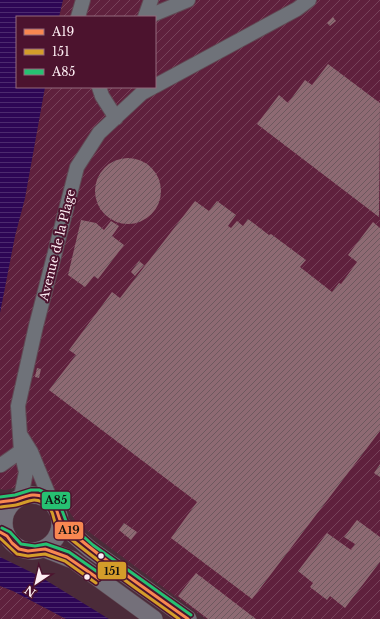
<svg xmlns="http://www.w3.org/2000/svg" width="380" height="619" font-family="'Libre Baskerville',serif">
<defs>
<pattern id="industrial-furrows" width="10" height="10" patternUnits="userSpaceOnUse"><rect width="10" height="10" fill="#5f213d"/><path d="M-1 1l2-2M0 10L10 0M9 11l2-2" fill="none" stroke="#77425a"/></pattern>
<pattern id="water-rules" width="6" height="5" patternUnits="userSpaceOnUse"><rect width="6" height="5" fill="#2d0655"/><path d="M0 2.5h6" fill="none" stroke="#4c2b6e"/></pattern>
<pattern id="building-hatch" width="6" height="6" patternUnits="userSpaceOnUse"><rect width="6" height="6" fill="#8e6a73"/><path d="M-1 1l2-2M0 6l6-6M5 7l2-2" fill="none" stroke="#6d585e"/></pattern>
</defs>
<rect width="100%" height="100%" fill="#4b2b39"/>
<path fill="url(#industrial-furrows)" d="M63,0H380V619H206L77,523L54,489L39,483L30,484L5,490L0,489V313L15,236L25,198L45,87H155V17H59Z
M0,586L13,591L66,619H0Z"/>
<path fill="url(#water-rules)" d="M0,0H63L59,17H17V87H45L25,198L15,236L0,313Z
M0,557L39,576L109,619H66L13,591L0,586Z"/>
<path fill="url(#building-hatch)" d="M333,17L336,21L330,26L327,23Z
M328,64L380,103L379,217L257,124L279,95L288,103L305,80L312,85Z
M95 191a33 33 0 1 1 66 0a33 33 0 1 1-66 0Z
M195,201L209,211L217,201L236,215L228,226L231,228L237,221L243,226L248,219L269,235L271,234L306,260L300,267L332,292L339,283L341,284L357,262L348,255L373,222L380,228V431L252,599L171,538L197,502L49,390L76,355L69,350L112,292L120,298Z
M81,220L96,223L104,230L111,221L119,226L112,236L124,245L98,279L94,276L85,287L68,275Z
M139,261L144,265L135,276L131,272Z
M37,368L41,369L39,378L35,377Z
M380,464V477L374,473Z
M357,520L380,537V562L345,608L330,596L327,600L310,587L313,583L298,571L327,533L351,550L355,544L344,537Z
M124,523L137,532L131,540L119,530Z
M196,573L256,619H208L178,596Z"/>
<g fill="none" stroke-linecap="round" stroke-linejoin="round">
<defs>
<path id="minor" d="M78,17L83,0
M145,17L151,0
M147,17L188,0
M155,86L297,9L309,0
M99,87L102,96L116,118
M21,436L31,452L52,503
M0,464L1,465L21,451
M21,497L26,472L21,451L18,406L36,326L77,167L99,133L142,93L153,87"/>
<path id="major" d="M4 523a28 28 0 1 1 56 0a28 28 0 1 1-56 0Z
M61,524L90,549L188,619
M45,549L73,560L154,619"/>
</defs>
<use href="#minor" stroke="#614954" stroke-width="16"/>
<use href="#major" stroke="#614954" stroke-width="18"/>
<use href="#minor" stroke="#6f7279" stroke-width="14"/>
<use href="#major" stroke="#74707a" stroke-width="17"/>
<defs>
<path id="bus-1" d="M0,502C5,501 10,501 15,500C26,497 32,492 44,497C61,505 56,520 64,526C103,560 146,589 188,619
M0,532L7,536L12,543L19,549L28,551L45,549L67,557L99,579"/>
<path id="bus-2" d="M1,507C6,506 11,506 16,505C26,503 32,497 42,502C57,509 51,522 59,529C97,562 139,590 179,619
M0,538L17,554L28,556L45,554L65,561L96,583"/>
<path id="bus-3" d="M0,497L15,495L31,490H39L51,495L60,505L66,521L93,545L191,615
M2,528L10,532L21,544L35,546L46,544L69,552L102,575"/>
</defs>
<use href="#bus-1" stroke="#4c132e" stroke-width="6"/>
<use href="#bus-2" stroke="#4c132e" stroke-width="6"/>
<use href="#bus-3" stroke="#4c132e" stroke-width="6"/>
<use href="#bus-1" stroke="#f88751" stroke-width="3"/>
<use href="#bus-2" stroke="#d49d2a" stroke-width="3"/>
<use href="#bus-3" stroke="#26c172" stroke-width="3"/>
</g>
<g fill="#fdeef3" stroke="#4c132e" stroke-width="1.5">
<circle cx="101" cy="556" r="3.5"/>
<circle cx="87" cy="577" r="3.5"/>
</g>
<g text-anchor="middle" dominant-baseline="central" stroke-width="4" stroke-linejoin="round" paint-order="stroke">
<g font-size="12" fill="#fdeef3" stroke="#4c132e">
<text transform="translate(57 245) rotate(-76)">Avenue de la Plage</text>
</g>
</g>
<g stroke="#4c132e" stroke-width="1.5">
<rect x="41" y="491" width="30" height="19" rx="4" fill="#26c172"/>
<rect x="54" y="521" width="30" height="19" rx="4" fill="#f88751"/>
<rect x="97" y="561" width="30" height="19" rx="4" fill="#d49d2a"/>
</g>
<g font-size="11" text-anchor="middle" font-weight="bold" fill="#111">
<text x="56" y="504">A85</text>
<text x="69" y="534">A19</text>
<text x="112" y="575">151</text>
</g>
<rect x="16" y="16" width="140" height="72" fill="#4c132e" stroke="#936b7d"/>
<rect x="24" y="29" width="20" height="6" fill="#f88751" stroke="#936b7d"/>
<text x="52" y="36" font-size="12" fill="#fdeef3">A19</text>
<rect x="24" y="49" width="20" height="6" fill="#d49d2a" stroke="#936b7d"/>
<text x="52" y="56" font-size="12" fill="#fdeef3">151</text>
<rect x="24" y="69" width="20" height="6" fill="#26c172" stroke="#936b7d"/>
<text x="52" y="76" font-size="12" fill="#fdeef3">A85</text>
<g transform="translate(36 583) rotate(215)" stroke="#4c132e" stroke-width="3" paint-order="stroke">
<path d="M0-3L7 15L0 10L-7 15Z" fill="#fdeef3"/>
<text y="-6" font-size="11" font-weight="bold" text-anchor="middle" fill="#fdeef3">N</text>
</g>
</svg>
